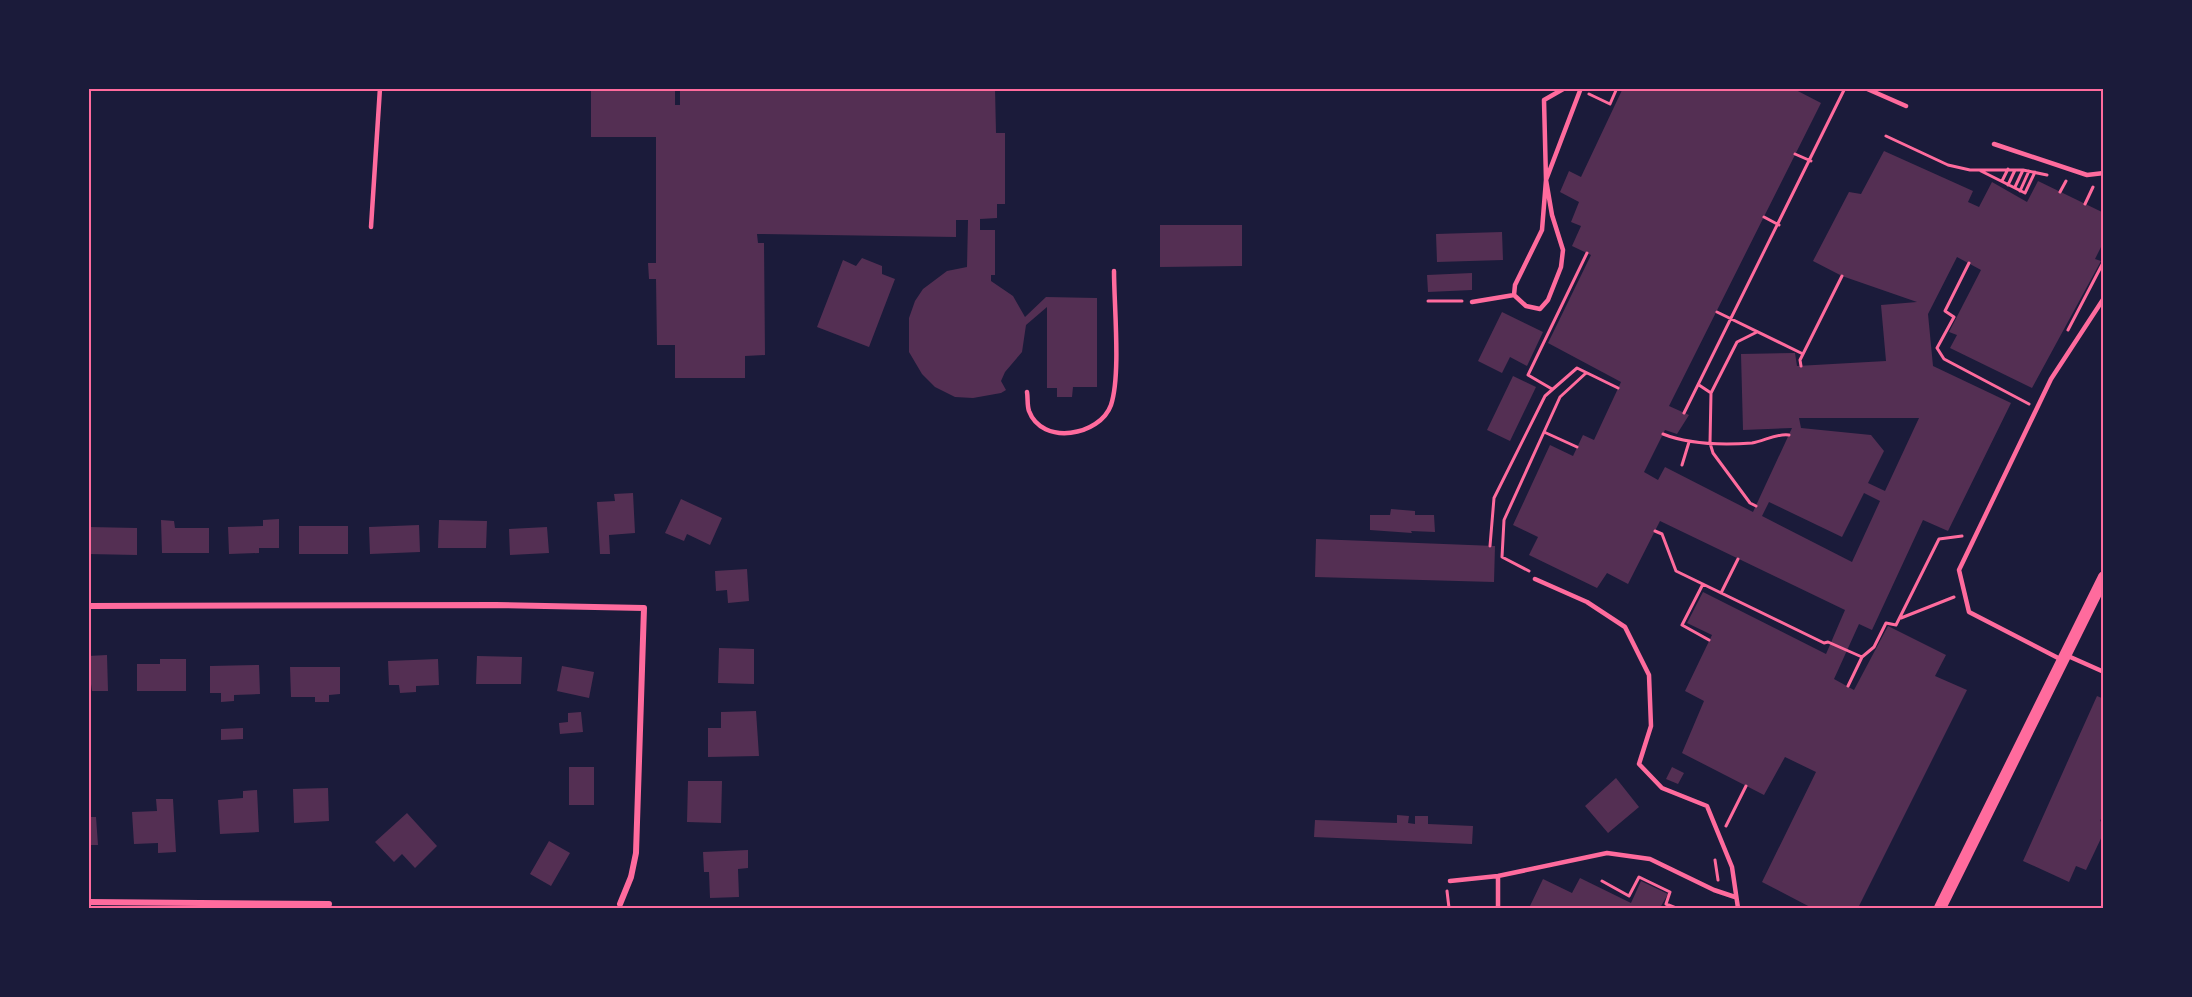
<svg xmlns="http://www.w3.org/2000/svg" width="2192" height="997" font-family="'IBM Plex Sans',sans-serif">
<rect width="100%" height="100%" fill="#1b1b3a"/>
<path fill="#542f53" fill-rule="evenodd" d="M591,88H675V105H680V88H995L996,133H1005V204H997V218L980,219V230H995V275H991V281L1013,296L1025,317L1046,297L1097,298V387H1073L1072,397H1057V388H1047V307L1026,325L1022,352L1005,372L1001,381L1006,390L1001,393L973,398L955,397L935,387L922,374L909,352V318L915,301L923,289L947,271L967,267L968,220H956V237L757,234L758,243H764L765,355L745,356V378H675V345H657L656,279H649L648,263H656V137H591Z
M1623,88H1792L1821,103L1669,406L1689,415L1677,434L1665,430L1644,472L1658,480L1665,467L1753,512L1792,428L1743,430L1741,354L1795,353L1797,366L1886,361L1881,305L1917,302L1842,276L1813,261L1849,192L1861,194L1884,151L1973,191L1968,202L1979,207L1992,182L2027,202L2038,181L2104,213V241L2095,259L2101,261L2032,388L1950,348L1957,335L1949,332L1981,270L1957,257L1928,314L1933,366L2011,403L1948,531L1923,520L1872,630L1859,624L1834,679L1854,690L1888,626L1946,655L1935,676L1967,690L1858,908H1812L1762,882L1816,772L1785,757L1764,795L1682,753L1704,701L1685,691L1712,635L1687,623L1703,592L1826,654L1845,610L1660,521L1628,584L1607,573L1597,588L1529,555L1538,537L1513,525L1550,445L1573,456L1583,435L1594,440L1621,382L1548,343L1591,255L1572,246L1581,226L1571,222L1579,202L1560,192L1569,171L1581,177ZM1799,418H1919L1885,491L1868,483L1884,451L1871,435L1801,428ZM1864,493L1880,501L1852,562L1762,516L1769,502L1842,537Z
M1160,225H1242V266L1160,267Z
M1502,232L1503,260L1437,262L1436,234Z
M862,258L882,266V274L895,279L869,347L817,327L843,260L856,266Z
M1472,273V290L1428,292L1427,275Z
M1502,312L1543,332L1527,366L1510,357L1502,373L1478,361Z
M1513,376L1536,387L1510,441L1487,430Z
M633,493L635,533L609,535L610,554H600L597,502L615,501L614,494Z
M681,499L722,518L710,545L687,534L684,541L665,533Z
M1391,509L1415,511V515H1434L1435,532L1411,531L1412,533L1370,530V515H1390Z
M279,519V548H259V553L229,554L228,527L263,526V520Z
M161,520L174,521L175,528H209V553H162Z
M439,520L487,521L486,548H438Z
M419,525L420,552L370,554L369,527Z
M299,526H348V554H299Z
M89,527L137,528V555L88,554Z
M547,527L549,553L510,555L509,529Z
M1316,539L1495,546L1494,582L1315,577Z
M747,569L749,601L728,603L727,590L716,591L715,571Z
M719,648L754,649V684L718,683Z
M107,655L108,691H92L91,684H88V656Z
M477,656L522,657L521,684H476Z
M160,659H186V691H137V664H160Z
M438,659L439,685L416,686V692L400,693L399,685H389L388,661Z
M259,665L260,694L234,695V701L221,702V693H210V666Z
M562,666L594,672L589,698L557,691Z
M290,667H340V694L329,695V702H315V697H291Z
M2097,696L2104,699V813L2100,821L2104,823V832L2086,870L2076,866L2069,882L2023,861Z
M756,711L759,756L708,757V728H721V712Z
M581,712L583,732L560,734L559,723L568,722V713Z
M243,728V739L221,740V729Z
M569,767H594V805H569Z
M1672,767L1684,773L1678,784L1666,779Z
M1616,778L1639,807L1608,833L1585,806Z
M688,781H722L721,823L687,822Z
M328,788L329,821L294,823L293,789Z
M257,790L259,832L220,834L218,800L243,798V791Z
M156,799H173L176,852L158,853V843L134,844L132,812L157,811Z
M407,813L437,846L415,868L402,854L394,862L375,842Z
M1397,815L1409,816L1408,823L1415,824V816H1428V824L1473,826L1472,844L1314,837L1315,820L1397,823Z
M88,817H96L98,845H88Z
M549,841L570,853L551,886L530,874Z
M748,850V868L738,869L739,897L710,898L709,872H704L703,852Z
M1580,878L1631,903L1641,881L1668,894L1660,908H1529L1543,879L1572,893Z"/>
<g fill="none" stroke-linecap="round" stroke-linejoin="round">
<path stroke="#ff6b9d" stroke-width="3" d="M1589,94L1610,104L1617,88
M1886,136L1948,165L1970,170H2023L2047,175
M1795,154L1811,161
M1981,171L2025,193L2035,172
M2002,181L2008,169
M2008,185L2015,170
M2015,187L2023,170
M2020,191L2029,171
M2060,192L2066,181
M2085,204L2093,187
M1764,217L1779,225
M1969,263L1945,311L1954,317L1937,348L1944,359L2029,404
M1428,301H1462
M1717,312L1803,354
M2068,330L2104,261
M1801,366L1800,360L1842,276
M1699,385L1711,393L1710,443L1713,453L1750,503L1756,506
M1552,389L1528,375L1587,253
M1711,393L1737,342L1757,332
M1684,413L1845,88
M1544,432L1577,447
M1663,434C1690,445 1723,445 1752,443C1764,441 1777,433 1789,435
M1682,465L1689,442
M1655,531L1662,534L1676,571L1824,643L1828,642L1862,657
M1490,546L1494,498L1545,396L1577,368L1618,388
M1529,571L1502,557L1504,520L1544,432L1560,397L1586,373
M1703,584L1682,625L1709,640
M1721,593L1738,559
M1901,618L1954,597
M1848,686L1862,657L1874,647L1886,623L1896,625L1939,539L1962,536
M1726,826L1746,786
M1715,860L1718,880
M1602,881L1629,896L1639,877L1670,892L1666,904L1676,908
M1447,891L1449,908"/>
<path stroke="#ff6b9d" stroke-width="4.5" d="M1565,88L1544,100L1546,180L1542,230L1515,285L1514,295L1526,306L1540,309L1548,300L1561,267L1563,250L1552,215L1546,180L1581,88
M1865,88L1906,106
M1994,144L2087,175L2104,173
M371,227L380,88
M1472,302L1514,295
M1027,392C1028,398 1027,405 1029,411C1042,446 1100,436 1111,405C1121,375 1114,306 1114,271
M1535,579L1587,602L1625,627L1649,675L1651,726L1639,764L1662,788L1707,806L1732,867L1738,908
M2068,656L2104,672
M2062,660L1969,612L1959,570L2051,379L2104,298
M1450,881L1498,876L1607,853L1650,859L1714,890L1735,897
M1498,908V876"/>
<path stroke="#ff6b9d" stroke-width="6" d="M88,606L496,605L644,608L636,853L631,877L620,904
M88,902L329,904"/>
<path stroke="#ff6b9d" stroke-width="12" d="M1940,908L2104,577"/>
</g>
<rect width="2192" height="997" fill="none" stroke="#1b1b3a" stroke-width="180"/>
<rect x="90" y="90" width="2012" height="817" fill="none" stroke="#ff6b9d" stroke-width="2"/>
</svg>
